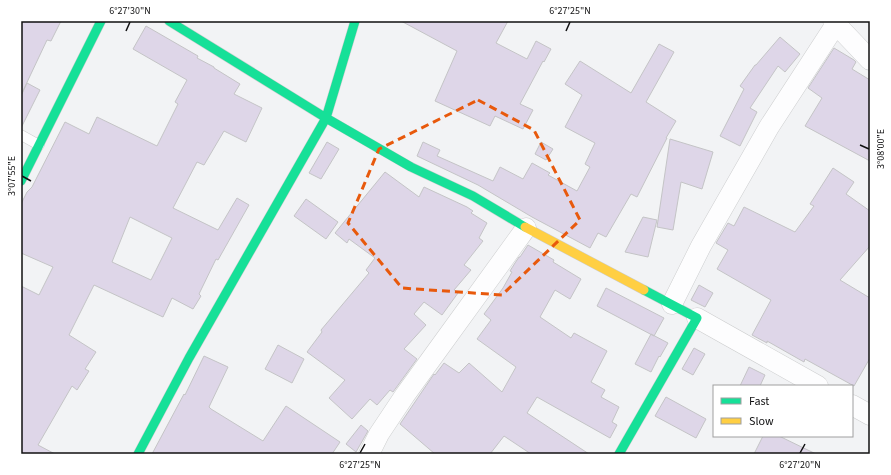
<svg xmlns="http://www.w3.org/2000/svg" width="891" height="475" font-family="'Source Sans 3',sans-serif">
<rect width="100%" height="100%" fill="#f2f3f5"/>
<path fill="#ded6e8" stroke="#c4c4c6" fill-rule="evenodd" d="M21,21H61L51,41L47,40L21,95Z
M401,21H508L496,43L527,59L536,41L551,49L544,62L543,61L520,104L533,110L523,129L495,116L490,126L435,101L457,51Z
M146,26L198,56L197,58L214,67V68L240,84L234,94L262,108L246,142L224,131L204,165L197,162L173,208L218,230L237,198L249,205L218,260L216,259L199,294L201,296L193,309L172,298L163,317L94,285L69,335L96,352L85,369L89,371L77,390L72,386L38,445L55,454H21V286L39,295L53,267L21,253V204L27,192L32,187L65,122L89,134L97,117L157,146L178,104L175,102L187,80L133,49ZM130,217L172,238L151,280L112,262Z
M780,37L800,54L785,72L778,66L750,108L757,112L740,146L720,136L744,89L740,86L755,65H756Z
M659,44L674,52L646,102L676,121L666,138H667L637,197L631,194L606,237L598,233L590,248L532,217L478,185L417,156L423,142L440,150L437,156L493,181L500,167L523,179L532,163L550,173L548,175L577,191L590,167L585,164L595,143L565,127L582,95L565,84L580,61L631,93Z
M834,48L854,60L856,62L852,69L870,80V161L805,126L822,98L808,88Z
M27,83L40,90L21,128V96Z
M670,139L713,152L702,189L681,182L673,230L657,227Z
M327,142L339,149L321,179L309,173Z
M541,142L553,149L546,160L535,154Z
M833,168L854,182L846,194L870,211V246L840,280L870,298V358L854,386L805,359L804,362L767,341V343L752,335L771,300L717,269L728,250L716,243L728,223L734,226L744,207L795,232L814,206L810,204Z
M385,172L419,197L424,187L467,207L473,211L471,213L487,223L479,238L483,241L464,265L471,270L454,290L458,293L442,315L424,302L414,314L426,325L404,349L417,359L393,392L390,390L377,405L370,399L352,419L329,398L345,380L307,352L322,332L321,330L369,273L366,270L375,258L349,239L347,243L335,233Z
M306,199L338,222L326,239L294,216Z
M643,217L657,220L648,257L625,252Z
M528,245L554,260L553,262L581,279L570,299L555,290L540,317L571,338L574,333L607,351L591,382L605,390L601,397L619,407L612,422L617,425L610,438L537,397L527,413L589,454H531L504,436L490,454H435L400,424L434,374L435,375L444,363L459,373L469,363L502,392L516,367L477,339L491,320L484,314L503,288L512,272L510,271L515,263L519,257H520Z
M699,285L713,293L705,307L691,300Z
M606,288L664,318L654,336L597,306Z
M651,334L668,343L660,357L659,356L651,372L635,364Z
M278,345L304,359L292,383L265,369Z
M694,348L705,354L693,375L682,369Z
M204,356L228,367L209,407L211,409L263,441L286,406L340,442L332,454H152L184,394L185,395Z
M749,367L765,375L760,386H740Z
M666,397L706,419L696,438L655,416Z
M361,425L368,431L356,452L346,444Z
M763,436H779L816,454H754Z"/>
<g fill="none" stroke-linecap="round" stroke-linejoin="round">
<defs>
<path id="lane" d="M21,135L39,145"/>
<path id="street" d="M833,21L870,60
M672,304L701,246L769,127L836,24
M697,318L818,386
M852,405L870,415
M369,454L379,434L405,395L526,228"/>
<path id="fast" d="M169,21L326,118L411,167L473,196L525,227
M21,181L101,21
M138,454L189,358L326,118L355,21
M619,454L697,318L644,290"/>
<path id="slow" d="M525,227L644,290"/>
</defs>
<use href="#lane" stroke="#cdcecf" stroke-width="11"/>
<use href="#street" stroke="#cdcecf" stroke-width="21"/>
<use href="#fast" stroke="#cdcecf" stroke-width="10"/>
<use href="#slow" stroke="#cdcecf" stroke-width="10"/>
<use href="#lane" stroke="#fdfdfe" stroke-width="10"/>
<use href="#street" stroke="#fdfdfe" stroke-width="20"/>
<use href="#fast" stroke="#16e098" stroke-width="9"/>
<use href="#slow" stroke="#ffcf43" stroke-width="9"/>
</g>
<path fill="none" stroke="#e8590c" stroke-width="3" stroke-dasharray="8 5" stroke-linejoin="round" d="M478,100L534,130L580,220L502,295L402,288L348,223L379,149Z"/>
<path fill="none" stroke="#101011" stroke-width="1.5" d="M126,31L130,22M566,31L570,22M860,145L869,149M22,176L31,181M360,453L365,444M800,453L805,444"/>
<rect width="891" height="475" fill="none" stroke="#ffffff" stroke-width="44"/>
<rect x="713" y="385" width="140" height="52" fill="#ffffff" stroke="#9f9fa0"/>
<rect x="721" y="398" width="20" height="6" fill="#16e098" stroke="#9f9fa0"/>
<text x="749" y="405" font-size="12" fill="#101011">Fast</text>
<rect x="721" y="418" width="20" height="6" fill="#ffcf43" stroke="#9f9fa0"/>
<text x="749" y="425" font-size="12" fill="#101011">Slow</text>
<rect x="22" y="22" width="847" height="431" fill="none" stroke="#101011" stroke-width="1.5"/>
<g font-size="10" text-anchor="middle" fill="#101011">
<text x="130" y="14">6°27'30"N</text>
<text x="570" y="14">6°27'25"N</text>
<text transform="translate(880 149) rotate(-90)" y="4">3°08'00"E</text>
<text transform="translate(11 176) rotate(-90)" y="4">3°07'55"E</text>
<text x="360" y="468">6°27'25"N</text>
<text x="800" y="468">6°27'20"N</text>
</g>
</svg>
